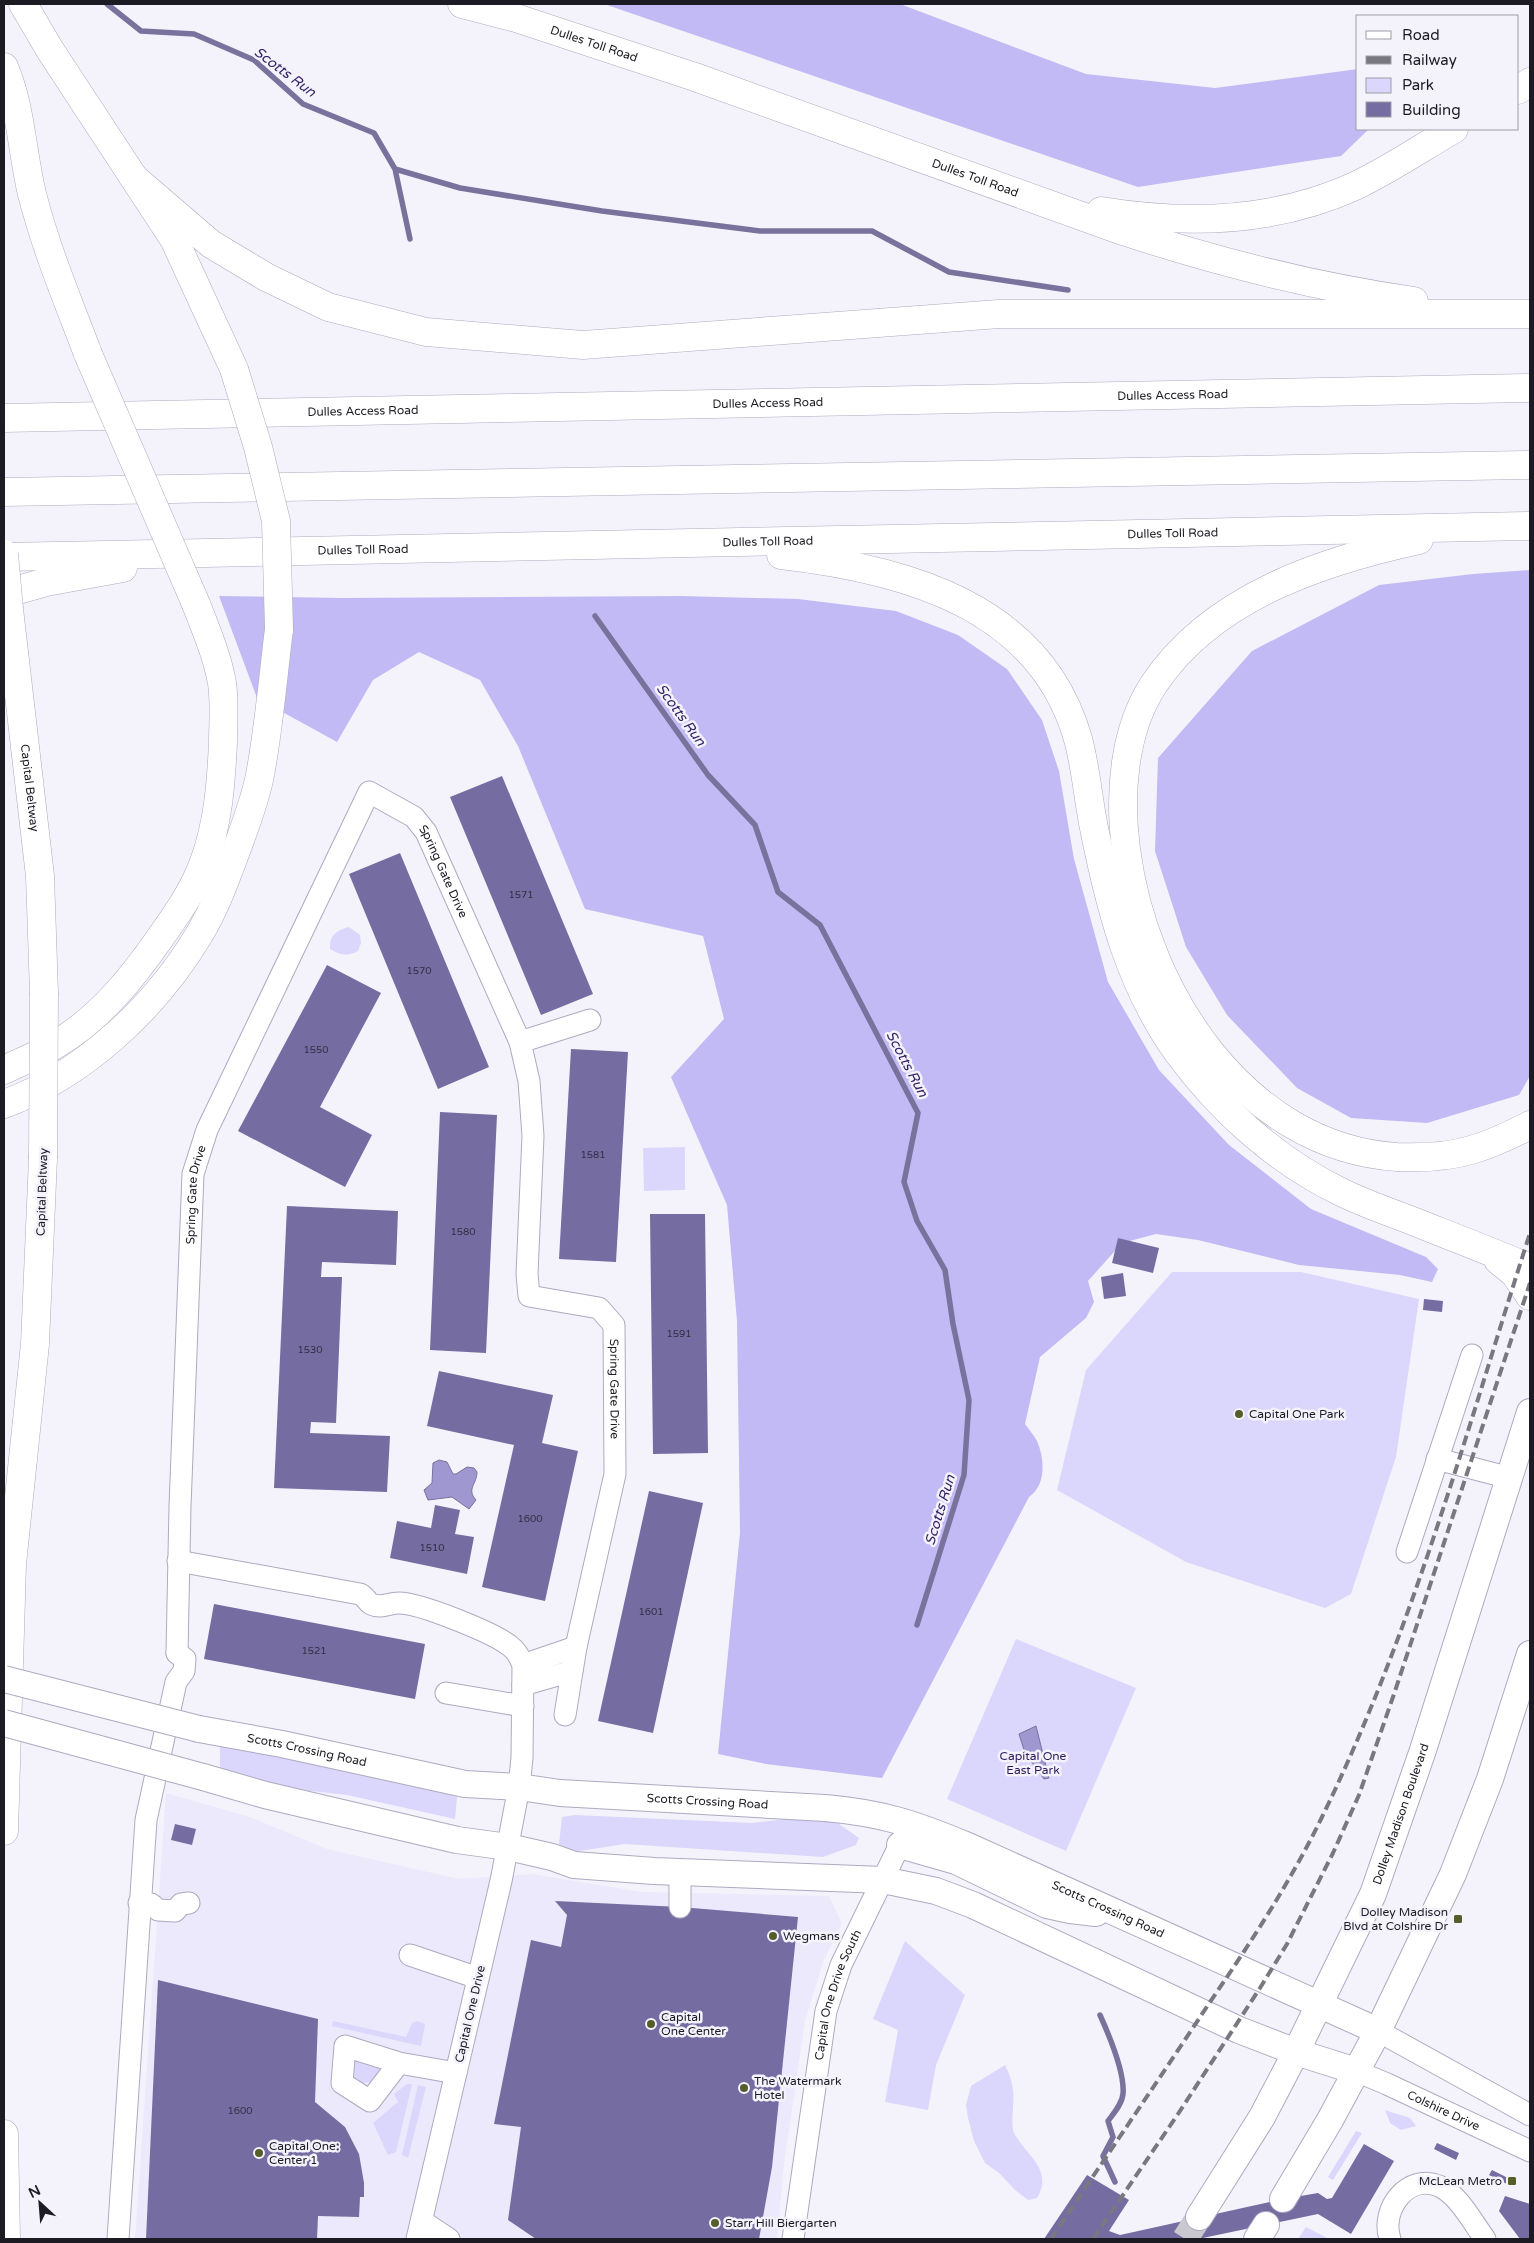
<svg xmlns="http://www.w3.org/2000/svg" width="1534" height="2243" font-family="'Varela Round',sans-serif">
<rect width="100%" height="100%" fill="#f4f3fc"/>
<path fill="#ebe9fb" d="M166,1793L250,1817L327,1849L459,1879L532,1874L642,1892L829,1896L842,1924L823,1962L805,2021L784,2164L777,2239H135Z"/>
<path fill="#dbd6fb" d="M349,927L360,935L361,943L358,951C346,957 340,955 330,949C329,935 337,930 349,927Z
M685,1147V1190L644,1191L643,1148Z
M1172,1272H1301L1419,1299L1396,1457L1351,1594L1325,1608L1186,1562L1057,1490L1086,1370Z
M1016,1639L1136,1688L1066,1851L947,1799Z
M220,1746L405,1780L457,1797L455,1819L347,1795L293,1789L220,1769Z
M575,1815L752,1823L813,1816L839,1824L859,1838L856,1845L823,1857L625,1844L573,1852L559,1844L562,1817Z
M905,1941L965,1995L936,2065L928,2110L885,2102L898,2030L873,2019Z
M333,2021L406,2037L412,2023L417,2021L425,2024L421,2046L332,2026Z
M357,2058L381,2063L383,2072L370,2082L361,2083L350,2072L351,2061Z
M1005,2065C1009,2073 1012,2081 1013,2090C1015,2102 1010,2124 1014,2133C1026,2155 1054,2170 1037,2198L1028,2200L1015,2190L999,2173L985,2163L974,2141L968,2118L966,2105L971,2086Z
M407,2084H412L396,2152L388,2155L373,2123L398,2102L394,2094Z
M418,2085L426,2087L408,2158L402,2155Z
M1385,2110L1410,2118L1416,2126L1401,2130L1390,2123Z
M1356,2131L1362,2133L1333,2180L1328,2177Z
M1306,2227L1329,2239H1298Z"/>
<path fill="#c2baf4" d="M604,4H900L1086,74L1215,88L1358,69V129H1369L1341,156L1138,187Z
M1530,570V1076L1519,1095L1427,1123L1351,1118L1297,1088L1227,1015L1186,947L1155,851L1158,758L1252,651L1379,585L1473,574Z
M219,596L342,598L681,596L798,599L896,611L958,635L1007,669L1042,720L1059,771L1074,859L1108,982L1159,1070L1229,1145L1311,1209L1426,1257L1438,1269L1432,1282L1400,1275L1299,1265L1198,1240L1156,1234L1122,1243L1088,1281L1094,1302L1086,1318L1040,1357L1025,1424C1029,1430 1034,1435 1037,1441C1045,1459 1046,1486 1029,1497L882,1778L766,1764L718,1754L740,1533L737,1321L727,1205L671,1077L724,1019L703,936L585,909L518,746L480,680L419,652L373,680L337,742L257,698Z"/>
<path fill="#9f97d0" stroke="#78729c" d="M439,1460L447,1462L453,1474H456L467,1467L474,1468L477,1472C477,1484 466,1489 476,1500L469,1509L452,1497L428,1500L424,1490L432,1483L433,1463Z
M1036,1726L1049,1778L1044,1779L1025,1753L1019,1734Z"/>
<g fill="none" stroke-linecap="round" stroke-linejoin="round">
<path stroke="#78729c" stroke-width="5.5" d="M107,4L141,31L194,34L254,60L303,104L374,133L395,169L410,239
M395,169L460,188L602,211L760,231H872L949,272L1068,290
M595,616L708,775L755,825L778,892L820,925L918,1113L904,1182L917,1221L945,1270L953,1324L969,1400L964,1475L917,1625
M1100,2015C1109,2035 1125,2072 1123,2094C1122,2104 1114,2113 1108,2121L1113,2137L1103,2156L1115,2182"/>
</g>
<path fill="#756ca2" d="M502,776L593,994L541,1015L450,797Z
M400,853L489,1067L438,1089L349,874Z
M327,965L381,993L320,1107L372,1135L345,1187L238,1131Z
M571,1049L628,1052L616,1262L559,1259Z
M440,1112L497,1115L486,1353L430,1350Z
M287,1206L398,1211L396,1265L322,1262L321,1277H342L336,1423L311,1422L310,1433L390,1436L387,1492L274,1488Z
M650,1214H705L708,1453L653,1454Z
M1118,1238L1159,1248L1153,1273L1112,1263Z
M1123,1273L1126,1296L1104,1299L1101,1277Z
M1424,1299L1443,1301L1442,1312L1423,1310Z
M439,1371L553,1395L542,1443L578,1451L545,1601L482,1587L514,1445L427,1426Z
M649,1491L703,1503L653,1733L598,1721Z
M435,1505L460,1510L455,1534L474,1537L467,1574L390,1558L397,1521L431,1528Z
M214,1604L425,1644L415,1699L204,1659Z
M175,1824L196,1829L192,1845L171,1840Z
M555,1901L680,1907L798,1917L772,2167L759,2239H536L508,2220L521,2127L494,2124L531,1940L561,1947L567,1915Z
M158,1980L318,2019L315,2102L345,2127L359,2154L364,2183V2197H360L359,2217L318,2216L317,2239H146Z
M1437,2143L1459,2153L1456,2160L1434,2149Z
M1364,2144L1394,2161L1351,2234L1318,2214L1198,2239H1044L1087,2175L1129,2200L1109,2231L1120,2235L1283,2199L1318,2193L1327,2199L1332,2198Z
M1492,2170L1510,2179L1507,2184L1489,2175Z
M1505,2196L1530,2204V2239H1520L1499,2211Z"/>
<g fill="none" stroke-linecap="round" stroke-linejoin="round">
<path stroke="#c9c8d1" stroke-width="26" stroke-dasharray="26 13" stroke-linecap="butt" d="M1185,2239L1199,2217"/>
<defs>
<g id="minor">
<path d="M520,1042L590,1020"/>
<path d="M1437,1459L1510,1478"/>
<path d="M1407,1552L1472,1355"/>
<path d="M178,1561L360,1594C365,1596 367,1602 371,1604C381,1609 389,1603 398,1603C418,1602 494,1633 510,1646C517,1651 520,1657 523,1665L522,1758L519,1787L501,1881L417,2239"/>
<path id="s1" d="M177,1653L180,1506L193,1174L207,1130L369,792L414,817L426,832L520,1042L529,1081L533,1136L527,1274L529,1296L599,1308L614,1325L615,1474L576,1647L565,1715"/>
<path d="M523,1665L576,1647"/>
<path d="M523,1685L572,1671"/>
<path d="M446,1693L523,1706"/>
<path d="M139,1903L151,1904L158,1910L175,1911L181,1904L189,1903"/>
<path d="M680,1907V1871"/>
<path d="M410,1955L478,1978"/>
<path d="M1378,2031L1530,2115"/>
<path d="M399,2063L370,2101L342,2083L345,2046L399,2063L456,2073"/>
<path id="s2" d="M1356,2071L1387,2084L1530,2151"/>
<path d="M422,2221L449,2239"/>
<path d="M118,2239L146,1820L176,1682L184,1671L185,1659L177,1653"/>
<path id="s3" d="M793,2239L826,2011L841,1965L907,1830"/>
<path d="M1390,2239C1380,2209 1408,2173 1439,2186C1459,2195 1473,2223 1485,2239"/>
</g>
<g id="major">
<path id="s4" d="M199,1729L282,1744L465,1784L519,1787L560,1793L825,1808C883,1813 915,1824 968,1846L1378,2031"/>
<path d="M203,1777L265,1795L457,1840L508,1847L552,1857L574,1865L654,1871L883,1880L936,1891L973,1905L1239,2030L1296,2052L1356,2071"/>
<path d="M900,1845L956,1861L1047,1905L1070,1910L1096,1913"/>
<path d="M1283,2199L1330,2120L1378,2031L1453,1874L1490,1779L1530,1654"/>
<path id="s5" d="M1199,2217L1262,2117L1296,2052L1373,1894L1423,1750L1530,1412"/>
<path d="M1257,2239L1266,2225"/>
</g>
<g id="highway">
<path d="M23,4L50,50L174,239L234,369"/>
<path id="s6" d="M462,4L516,18L695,77L1123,231C1218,262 1315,287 1414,301"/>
<path d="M4,67C21,107 22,152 32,194C46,249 68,301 88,354"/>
<path d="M1518,90L1530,82"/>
<path d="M133,177L211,244L266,277L328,307L426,332L583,345L999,314H1530"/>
<path d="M1101,211C1187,225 1274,223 1355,186C1389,170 1421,148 1454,129"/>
<path id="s7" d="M4,418L1530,388"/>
<path d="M4,492L1530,465"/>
<path d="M1419,540C1322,561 1212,597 1154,684C1123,731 1119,795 1126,849C1144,990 1243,1147 1397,1157C1422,1158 1448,1157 1471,1150C1492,1144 1511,1135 1530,1125"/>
<path d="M781,555C904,569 1040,605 1078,739C1086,768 1088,799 1094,828C1110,908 1130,987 1179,1054C1221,1111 1277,1161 1341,1192C1365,1204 1390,1212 1415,1222C1453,1237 1492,1252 1530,1268"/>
<path id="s8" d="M4,557L1530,526"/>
<path d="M4,594L46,582L123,568"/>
<path id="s9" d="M9,609L40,876L44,993"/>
<path d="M4,1070C22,1061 42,1054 58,1043C101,1017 132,978 160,938C177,914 194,890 204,862C218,824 221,784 223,743C223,723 225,703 222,683C217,655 206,630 196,604"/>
<path d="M4,1104C84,1075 157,1006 200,933C215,908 226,878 236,851C245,826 255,801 260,775C269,727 273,677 279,629"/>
<path d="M1498,1260L1515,1274L1530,1296"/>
<path d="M4,1831L12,1564L35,1344L43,1158"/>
<path d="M4,2134L6,2239"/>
</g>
</defs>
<use href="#minor" stroke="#adaac0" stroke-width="23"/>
<use href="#major" stroke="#adaac0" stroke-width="28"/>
<use href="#highway" stroke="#adaac0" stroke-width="29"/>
<use href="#minor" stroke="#fff" stroke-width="21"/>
<use href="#major" stroke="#fff" stroke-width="26"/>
<use href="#highway" stroke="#fff" stroke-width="28"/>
<path stroke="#797881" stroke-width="4" stroke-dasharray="10 5" stroke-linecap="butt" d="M1051,2239C1103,2161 1156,2084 1208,2005C1249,1945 1290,1883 1322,1817C1413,1631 1467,1429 1530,1233
M1093,2239L1178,2114L1260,1988L1287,1944L1333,1853L1359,1795L1393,1697L1530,1283"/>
<defs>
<path id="major-bridge" d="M4,1679L199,1729
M4,1723L203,1777"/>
<path id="highway-bridge" d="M88,354L196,604
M234,369L258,447L276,521L279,629
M4,554L9,609
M43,1158L44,993"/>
</defs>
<use href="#major-bridge" stroke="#adaac0" stroke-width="28" stroke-linecap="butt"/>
<use href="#highway-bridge" stroke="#adaac0" stroke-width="29" stroke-linecap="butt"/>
<use href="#major-bridge" stroke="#fff" stroke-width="26"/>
<use href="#highway-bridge" stroke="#fff" stroke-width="28"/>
</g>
<g fill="#555d2b" stroke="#f4f3fc" stroke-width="2">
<circle cx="1239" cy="1414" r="5"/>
<rect x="1453" y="1914" width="10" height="10" rx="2.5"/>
<circle cx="773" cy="1936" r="5"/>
<circle cx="651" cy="2024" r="5"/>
<circle cx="744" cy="2088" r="5"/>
<circle cx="259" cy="2153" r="5"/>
<rect x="1507" y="2176" width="10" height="10" rx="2.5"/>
<circle cx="715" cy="2223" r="5"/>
</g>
<g text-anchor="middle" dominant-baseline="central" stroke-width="5" stroke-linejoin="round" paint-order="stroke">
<g font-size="10" fill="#322f43">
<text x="521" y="895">1571</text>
<text x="419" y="971">1570</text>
<text x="316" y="1050">1550</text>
<text x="593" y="1155">1581</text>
<text x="463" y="1232">1580</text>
<text x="679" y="1334">1591</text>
<text x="310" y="1350">1530</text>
<text x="530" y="1519">1600</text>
<text x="432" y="1548">1510</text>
<text x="651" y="1612">1601</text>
<text x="314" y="1651">1521</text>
<text x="240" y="2111">1600</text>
</g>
<g font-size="12" fill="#1c1b23" stroke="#f4f3fc">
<text stroke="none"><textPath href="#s6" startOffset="138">Dulles Toll Road</textPath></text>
<text stroke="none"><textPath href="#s6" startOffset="542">Dulles Toll Road</textPath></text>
<text stroke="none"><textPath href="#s7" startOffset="1169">Dulles Access Road</textPath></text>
<text stroke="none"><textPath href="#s7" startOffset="764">Dulles Access Road</textPath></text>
<text stroke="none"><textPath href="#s7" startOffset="359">Dulles Access Road</textPath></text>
<text stroke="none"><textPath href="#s8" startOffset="1169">Dulles Toll Road</textPath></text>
<text stroke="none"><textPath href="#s8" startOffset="764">Dulles Toll Road</textPath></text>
<text stroke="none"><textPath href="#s8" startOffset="359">Dulles Toll Road</textPath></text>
<text stroke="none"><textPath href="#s9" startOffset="180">Capital Beltway</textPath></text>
<text stroke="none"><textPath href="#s1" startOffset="1014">Spring Gate Drive</textPath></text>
<text transform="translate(42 1192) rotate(-88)">Capital Beltway</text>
<text stroke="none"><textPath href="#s1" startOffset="459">Spring Gate Drive</textPath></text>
<text stroke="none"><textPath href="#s1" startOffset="1614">Spring Gate Drive</textPath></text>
<text stroke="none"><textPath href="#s4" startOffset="110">Scotts Crossing Road</textPath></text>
<text stroke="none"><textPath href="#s4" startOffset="515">Scotts Crossing Road</textPath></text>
<text stroke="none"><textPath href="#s5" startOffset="452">Dolley Madison Boulevard</textPath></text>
<text stroke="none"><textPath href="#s4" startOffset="935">Scotts Crossing Road</textPath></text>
<text stroke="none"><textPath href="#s3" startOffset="249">Capital One Drive South</textPath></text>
<text transform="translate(470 2014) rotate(-77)">Capital One Drive</text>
<text stroke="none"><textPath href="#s2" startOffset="96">Colshire Drive</textPath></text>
</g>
<g font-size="12" fill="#1c1b23" stroke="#f4f3fc" text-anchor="start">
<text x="1249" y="1414">Capital One Park</text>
<text x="1448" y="1912" text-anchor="end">Dolley Madison<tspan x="1448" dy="14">Blvd at Colshire Dr</tspan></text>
<text x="783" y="1936">Wegmans</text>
<text x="661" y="2017">Capital<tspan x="661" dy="14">One Center</tspan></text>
<text x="754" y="2081">The Watermark<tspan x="754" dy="14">Hotel</tspan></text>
<text x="269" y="2146">Capital One:<tspan x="269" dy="14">Center 1</tspan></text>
<text x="1502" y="2181" text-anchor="end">McLean Metro</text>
<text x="725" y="2223">Starr Hill Biergarten</text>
</g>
<g font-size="12" fill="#2c185b" stroke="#f4f3fc">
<text x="1033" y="1756">Capital One<tspan x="1033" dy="14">East Park</tspan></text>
</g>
<g font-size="14" font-style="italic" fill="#362467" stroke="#f4f3fc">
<text transform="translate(285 72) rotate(37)">Scotts Run</text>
<text transform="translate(681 715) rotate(54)">Scotts Run</text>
<text transform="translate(907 1064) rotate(62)">Scotts Run</text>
<text transform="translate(940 1510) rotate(-73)">Scotts Run</text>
</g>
</g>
<rect width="1534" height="2243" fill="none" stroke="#1c1b23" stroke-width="10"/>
<rect x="1356" y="15" width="162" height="115" fill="#f4f3fc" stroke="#9e9da5"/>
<rect x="1366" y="31" width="25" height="8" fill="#ffffff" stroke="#9e9da5"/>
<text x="1402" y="40" font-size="15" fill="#1c1b23">Road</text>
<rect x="1366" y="56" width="25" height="8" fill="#797881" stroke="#9e9da5"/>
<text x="1402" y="65" font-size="15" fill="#1c1b23">Railway</text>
<rect x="1366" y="78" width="25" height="15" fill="#dbd6fb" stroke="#9e9da5"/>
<text x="1402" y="90" font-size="15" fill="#1c1b23">Park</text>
<rect x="1366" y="102" width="25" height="15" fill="#756ca2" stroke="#9e9da5"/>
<text x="1402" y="115" font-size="15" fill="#1c1b23">Building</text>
<g transform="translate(40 2203) rotate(334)" stroke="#f4f3fc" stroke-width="4" paint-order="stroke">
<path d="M0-4L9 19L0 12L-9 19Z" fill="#1c1b23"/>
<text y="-8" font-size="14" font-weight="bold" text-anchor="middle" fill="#1c1b23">N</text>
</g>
</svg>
